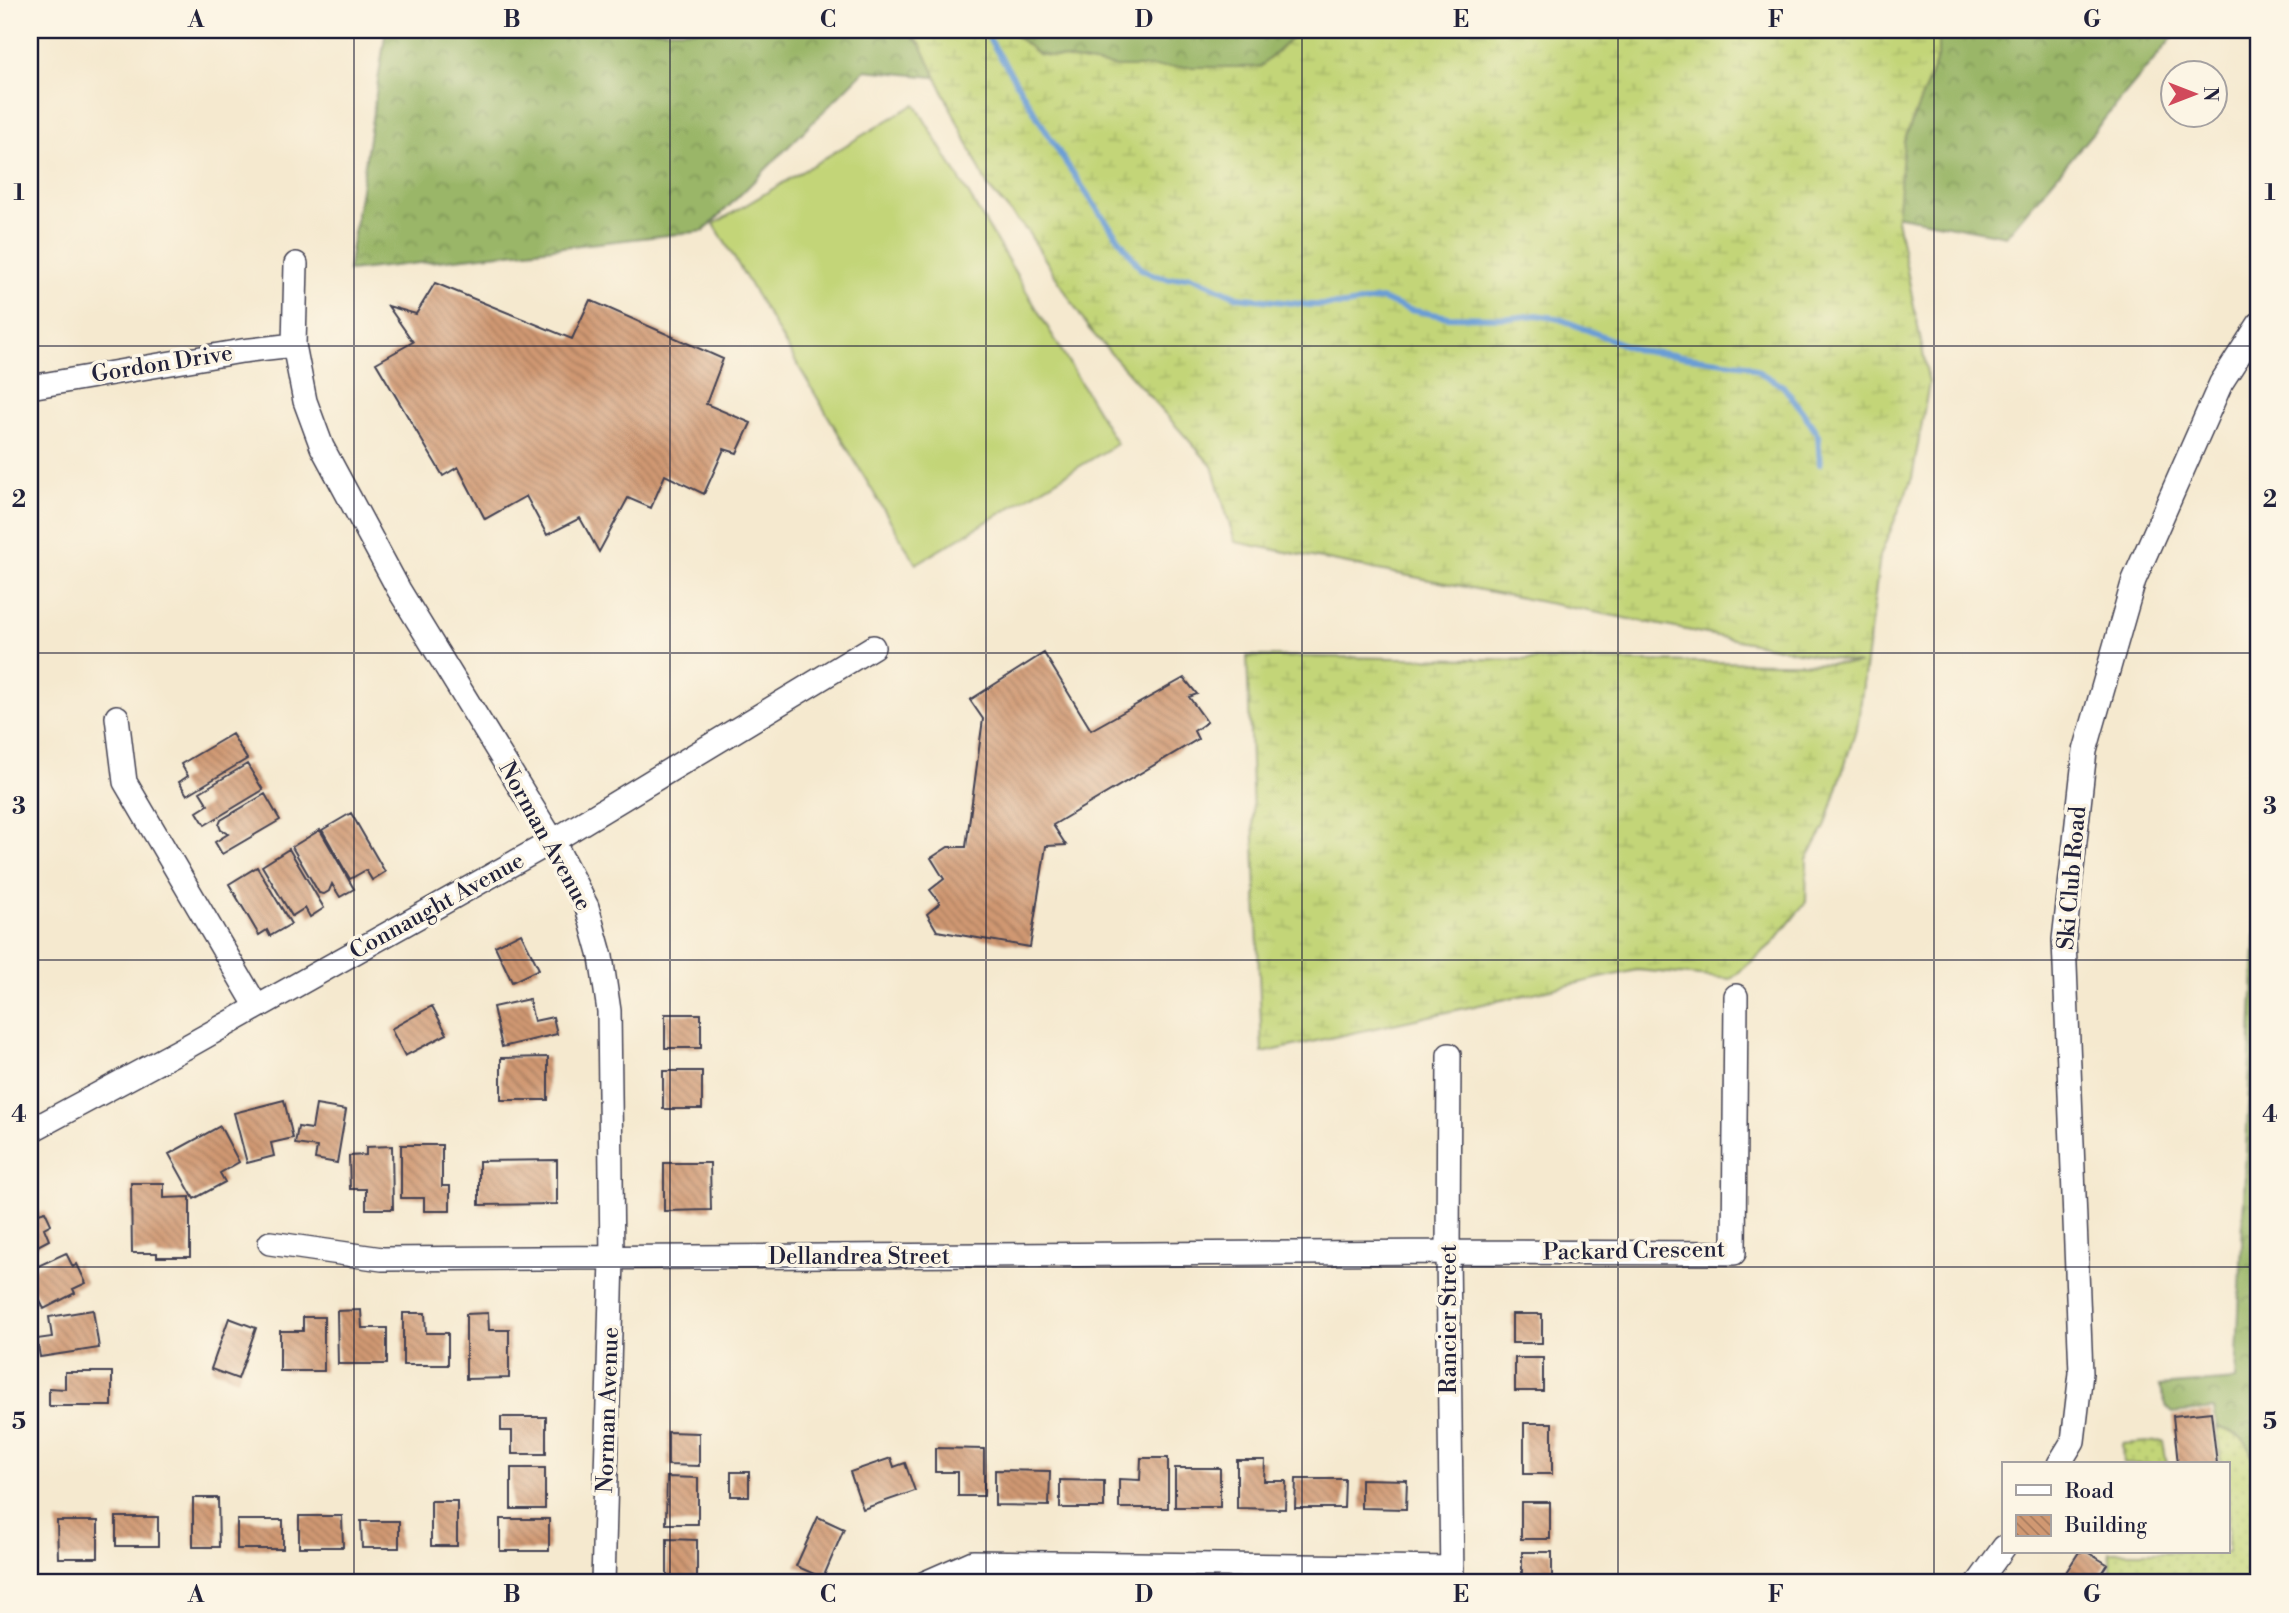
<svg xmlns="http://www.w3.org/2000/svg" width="2289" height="1613" font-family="'Libre Bodoni',serif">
<defs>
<pattern id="grass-dots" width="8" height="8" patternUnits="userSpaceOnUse" patternTransform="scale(1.75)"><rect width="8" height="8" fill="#c3d578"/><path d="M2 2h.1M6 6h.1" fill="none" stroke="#a7b769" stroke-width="1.8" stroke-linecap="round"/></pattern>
<pattern id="forest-crowns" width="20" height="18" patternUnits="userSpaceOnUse" patternTransform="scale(1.75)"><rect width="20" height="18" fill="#9ab668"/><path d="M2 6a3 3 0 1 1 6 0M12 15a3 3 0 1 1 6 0" fill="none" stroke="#7d9457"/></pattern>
<pattern id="wetland-marsh" width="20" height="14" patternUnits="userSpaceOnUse" patternTransform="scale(1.75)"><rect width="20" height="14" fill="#c3d578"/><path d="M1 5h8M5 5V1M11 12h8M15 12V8" fill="none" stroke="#a7b769"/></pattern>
<pattern id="building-back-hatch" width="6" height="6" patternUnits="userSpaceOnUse" patternTransform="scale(1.75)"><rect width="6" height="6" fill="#d09872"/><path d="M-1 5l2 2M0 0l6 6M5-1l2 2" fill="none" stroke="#a87c5f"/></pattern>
</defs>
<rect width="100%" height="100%" fill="#fcf5e5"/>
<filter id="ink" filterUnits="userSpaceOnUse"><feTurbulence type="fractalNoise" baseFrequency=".0143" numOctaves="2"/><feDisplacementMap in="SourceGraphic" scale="14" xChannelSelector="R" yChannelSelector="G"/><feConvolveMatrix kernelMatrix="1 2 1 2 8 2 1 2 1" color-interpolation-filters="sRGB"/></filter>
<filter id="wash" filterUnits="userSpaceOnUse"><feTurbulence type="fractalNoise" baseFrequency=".00686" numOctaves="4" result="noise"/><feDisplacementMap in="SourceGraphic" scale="28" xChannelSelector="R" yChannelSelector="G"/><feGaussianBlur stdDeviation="1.57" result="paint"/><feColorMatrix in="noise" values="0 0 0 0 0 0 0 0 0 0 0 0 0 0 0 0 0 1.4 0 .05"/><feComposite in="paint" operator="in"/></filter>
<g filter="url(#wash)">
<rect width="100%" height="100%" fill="#f5e9cf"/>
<path fill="url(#grass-dots)" stroke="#727c5a" stroke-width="2" d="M2217,1427C2227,1430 2241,1432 2247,1441C2266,1473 2259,1545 2259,1583H2108L2111,1568L2109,1552H2228V1464H2221Z
M2163,1441L2167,1464H2123L2122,1444Z"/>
<path fill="url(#forest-crowns)" stroke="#5e6c52" stroke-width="2" d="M386,30H2179L2006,236L1423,127L865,70L704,231L348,271Z
M2259,855V1480C2248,1446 2254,1438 2217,1427L2214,1409L2172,1413L2167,1408L2159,1386L2236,1380Z"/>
<path fill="url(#wetland-marsh)" stroke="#727c5a" stroke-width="2" d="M906,30H1009L1038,54L1117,67H1260L1301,30H1938V57L1904,141L1897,219L1929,383L1912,478L1880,556L1858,723L1825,827L1807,859L1806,902L1773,943L1731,979L1637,970L1262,1053L1247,656L1860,664L1235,542L1212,466L1088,328L1028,232L988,187L921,45Z"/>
<path fill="#c3d578" stroke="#727c5a" stroke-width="2" d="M915,104L1117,444L916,564L714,224Z"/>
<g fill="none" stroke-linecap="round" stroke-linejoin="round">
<path stroke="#699dd5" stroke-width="6" d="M984,30L1062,157L1100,213L1141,269L1154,275L1170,279L1190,276L1238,297L1310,305H1345L1381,299L1410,310L1449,317L1511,318L1537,315L1560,319L1637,350L1747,365L1783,386L1805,415L1818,435L1820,464"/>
</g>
<g id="blocks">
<path fill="url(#building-back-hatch)" d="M435,283L572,339L590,300L723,359L706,404L751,423L737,453L724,449L704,494L665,475L651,508L628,498L599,552L580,518L547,535L526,496L485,519L458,467L443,476L376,363L413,342L388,306L416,314Z
M1044,653L1091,730L1184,678L1197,694L1189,697L1207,722L1194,731L1198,739L1053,825L1066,845L1046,846L1030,947L937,931L927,914L940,903L930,890L944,879L931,858L948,847H966L983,719L970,700Z
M232,734L247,759L187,795L179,782L188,776L181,764Z
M247,764L263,790L205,825L197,812L208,805L200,792Z
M265,794L280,820L222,854L215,842L228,834L221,830L219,825L221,820Z
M351,813L385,872L372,880L366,870L350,879L322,830Z
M320,830L354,889L340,897L332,884L329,891L324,894L319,893L292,847Z
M289,849L324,908L310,917L305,908L292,916L262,866Z
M257,867L291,924L270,936L267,930L259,935L229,884Z
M521,933L539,969L512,982L495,946Z
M529,999L534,1021L553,1017L557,1034L502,1047L493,1007Z
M432,1006L447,1034L405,1056L391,1029Z
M665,1014H701V1048H665Z
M548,1057V1100H501V1058Z
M663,1071H702V1109H663Z
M284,1100L293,1138L271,1143L274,1156L247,1163L234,1113Z
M316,1105L346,1110L337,1163L315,1159L317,1147L295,1144L298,1127L312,1129Z
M220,1126L239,1162L220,1173L225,1182L194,1199L169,1154Z
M401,1145H442V1186H450V1211H424V1198H401Z
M392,1146L393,1209H366V1189H350L349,1156L366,1155V1147Z
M557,1160V1204L479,1205V1161Z
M664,1163H710L711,1210L664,1211Z
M131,1183H164V1198L190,1197V1257H157V1253H132Z
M34,1202L39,1213L45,1211L51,1224L44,1228L49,1240L30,1250V1203Z
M66,1253L73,1267L77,1264L86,1283L73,1289L75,1293L44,1309L35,1291L30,1294V1260L34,1268Z
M93,1310L99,1348L40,1357L37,1339L52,1337L49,1317Z
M361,1310L362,1328H387V1364H338L337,1311Z
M403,1313H425L426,1333H448V1365H403Z
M488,1313L489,1330H509V1378L466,1379V1314Z
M1512,1314H1542V1343H1512Z
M303,1317H324V1371H280V1331H303Z
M229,1318L256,1328L238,1379L211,1369Z
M1515,1358H1543V1391H1515Z
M65,1372H112V1406H49V1388L65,1389Z
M2211,1412L2217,1464H2178L2173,1416Z
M501,1417H546V1454H512V1431H501Z
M1524,1423H1552V1474H1524Z
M668,1432L699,1433V1466L668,1465Z
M935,1448L984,1449V1496H958V1472H935Z
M891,1458L894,1467L905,1463L915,1491L863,1509L850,1472Z
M1141,1458H1168V1508H1119V1479L1140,1480Z
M1237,1460H1265L1264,1481H1286L1285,1509L1237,1508Z
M511,1468H545V1509H511Z
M1175,1468H1220V1507H1175Z
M995,1470L1050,1471L1049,1506L995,1505Z
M731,1472H749V1496H731Z
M667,1477L698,1478V1524H666Z
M1296,1479H1345L1344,1508H1295Z
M1361,1479L1407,1480L1406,1509L1361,1508Z
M1060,1480L1104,1481V1508H1060Z
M193,1498H218L219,1547H193Z
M431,1501H457V1546H431Z
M1521,1502H1550V1539H1521Z
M299,1516H342L343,1547H299Z
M116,1517H158V1546H116Z
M818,1517L844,1529L823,1578L796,1566Z
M500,1519H549V1551H500Z
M237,1520H283V1549H237Z
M57,1521H98V1558H58Z
M361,1521H399V1548H362Z
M667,1539L697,1540V1583H667Z
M1522,1552H1552V1583H1522Z
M2079,1552H2087L2107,1564L2095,1583H2059Z"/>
</g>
</g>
<g filter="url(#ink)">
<use href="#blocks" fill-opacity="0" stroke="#424051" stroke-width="2"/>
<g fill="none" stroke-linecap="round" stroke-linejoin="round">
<defs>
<path id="minor" d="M296,264L294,345L305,401L322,447L399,590L553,841L587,907L601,957L609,1011L612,1259L603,1583
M30,387L242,351L294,345
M117,717L125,782L257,1007
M1449,1055L1448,1252L1452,1583
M30,1131L190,1045L553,841L873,647
M270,1243L382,1259L1448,1252L1734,1253L1736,996
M2059,1464L2073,1441L2081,1373L2064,940L2085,751L2134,580L2221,383L2259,324
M925,1583L973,1562L1452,1568
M1978,1583L2004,1547"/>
</defs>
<use href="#minor" stroke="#424051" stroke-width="26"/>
<use href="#minor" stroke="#fff" stroke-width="23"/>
</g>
</g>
<path fill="none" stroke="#22223b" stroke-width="2" stroke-opacity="0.55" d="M354,30V1583M670,30V1583M986,30V1583M1302,30V1583M1618,30V1583M1934,30V1583M30,346H2259M30,653H2259M30,960H2259M30,1267H2259"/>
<g text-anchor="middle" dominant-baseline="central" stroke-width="7" stroke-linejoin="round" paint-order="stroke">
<g font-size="23" fill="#22223b" stroke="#fcf5e5">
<text transform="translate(162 364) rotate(-9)">Gordon Drive</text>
<text transform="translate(545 836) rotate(61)">Norman Avenue</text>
<text transform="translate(2072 878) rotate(-85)">Ski Club Road</text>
<text transform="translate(437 906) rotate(-29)">Connaught Avenue</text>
<text transform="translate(1634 1251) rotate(-1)">Packard Crescent</text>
<text x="859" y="1257">Dellandrea Street</text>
<text transform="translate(1449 1319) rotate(-90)">Rancier Street</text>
<text transform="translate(608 1410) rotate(-88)">Norman Avenue</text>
</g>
</g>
<rect width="2289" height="1613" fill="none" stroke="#fcf5e5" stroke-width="77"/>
<rect x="2002" y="1462" width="228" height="91" fill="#fcf5e5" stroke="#a5a1a1" stroke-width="2"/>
<rect x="2016" y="1485" width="35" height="10" fill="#ffffff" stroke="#a5a1a1" stroke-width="2"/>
<text x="2065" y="1498" font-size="21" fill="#22223b">Road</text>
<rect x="2016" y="1515" width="35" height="21" fill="url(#building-back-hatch)" stroke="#a5a1a1" stroke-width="2"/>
<text x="2065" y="1532" font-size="21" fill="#22223b">Building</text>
<g transform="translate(2194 94) rotate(90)"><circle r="33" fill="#fcf5e5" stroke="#a5a1a1" stroke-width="2"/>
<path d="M0-5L12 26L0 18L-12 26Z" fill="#d1495b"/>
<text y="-10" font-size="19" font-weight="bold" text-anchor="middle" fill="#22223b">N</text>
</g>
<rect x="38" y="38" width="2212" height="1536" fill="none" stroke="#22223b" stroke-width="2.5"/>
<g font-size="23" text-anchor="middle" font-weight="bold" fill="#22223b">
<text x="196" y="27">A</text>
<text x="512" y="27">B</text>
<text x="828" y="27">C</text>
<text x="1144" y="27">D</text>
<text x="1461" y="27">E</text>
<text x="1776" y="27">F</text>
<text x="2092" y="27">G</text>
<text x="19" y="200">1</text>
<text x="2270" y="200">1</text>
<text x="19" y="507">2</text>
<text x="2270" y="507">2</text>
<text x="19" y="814">3</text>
<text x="2270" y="814">3</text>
<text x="19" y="1122">4</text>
<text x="2270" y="1122">4</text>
<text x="19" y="1429">5</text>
<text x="2270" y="1429">5</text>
<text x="196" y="1602">A</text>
<text x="512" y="1602">B</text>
<text x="828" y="1602">C</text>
<text x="1144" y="1602">D</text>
<text x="1461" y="1602">E</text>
<text x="1776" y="1602">F</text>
<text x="2092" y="1602">G</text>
</g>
</svg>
